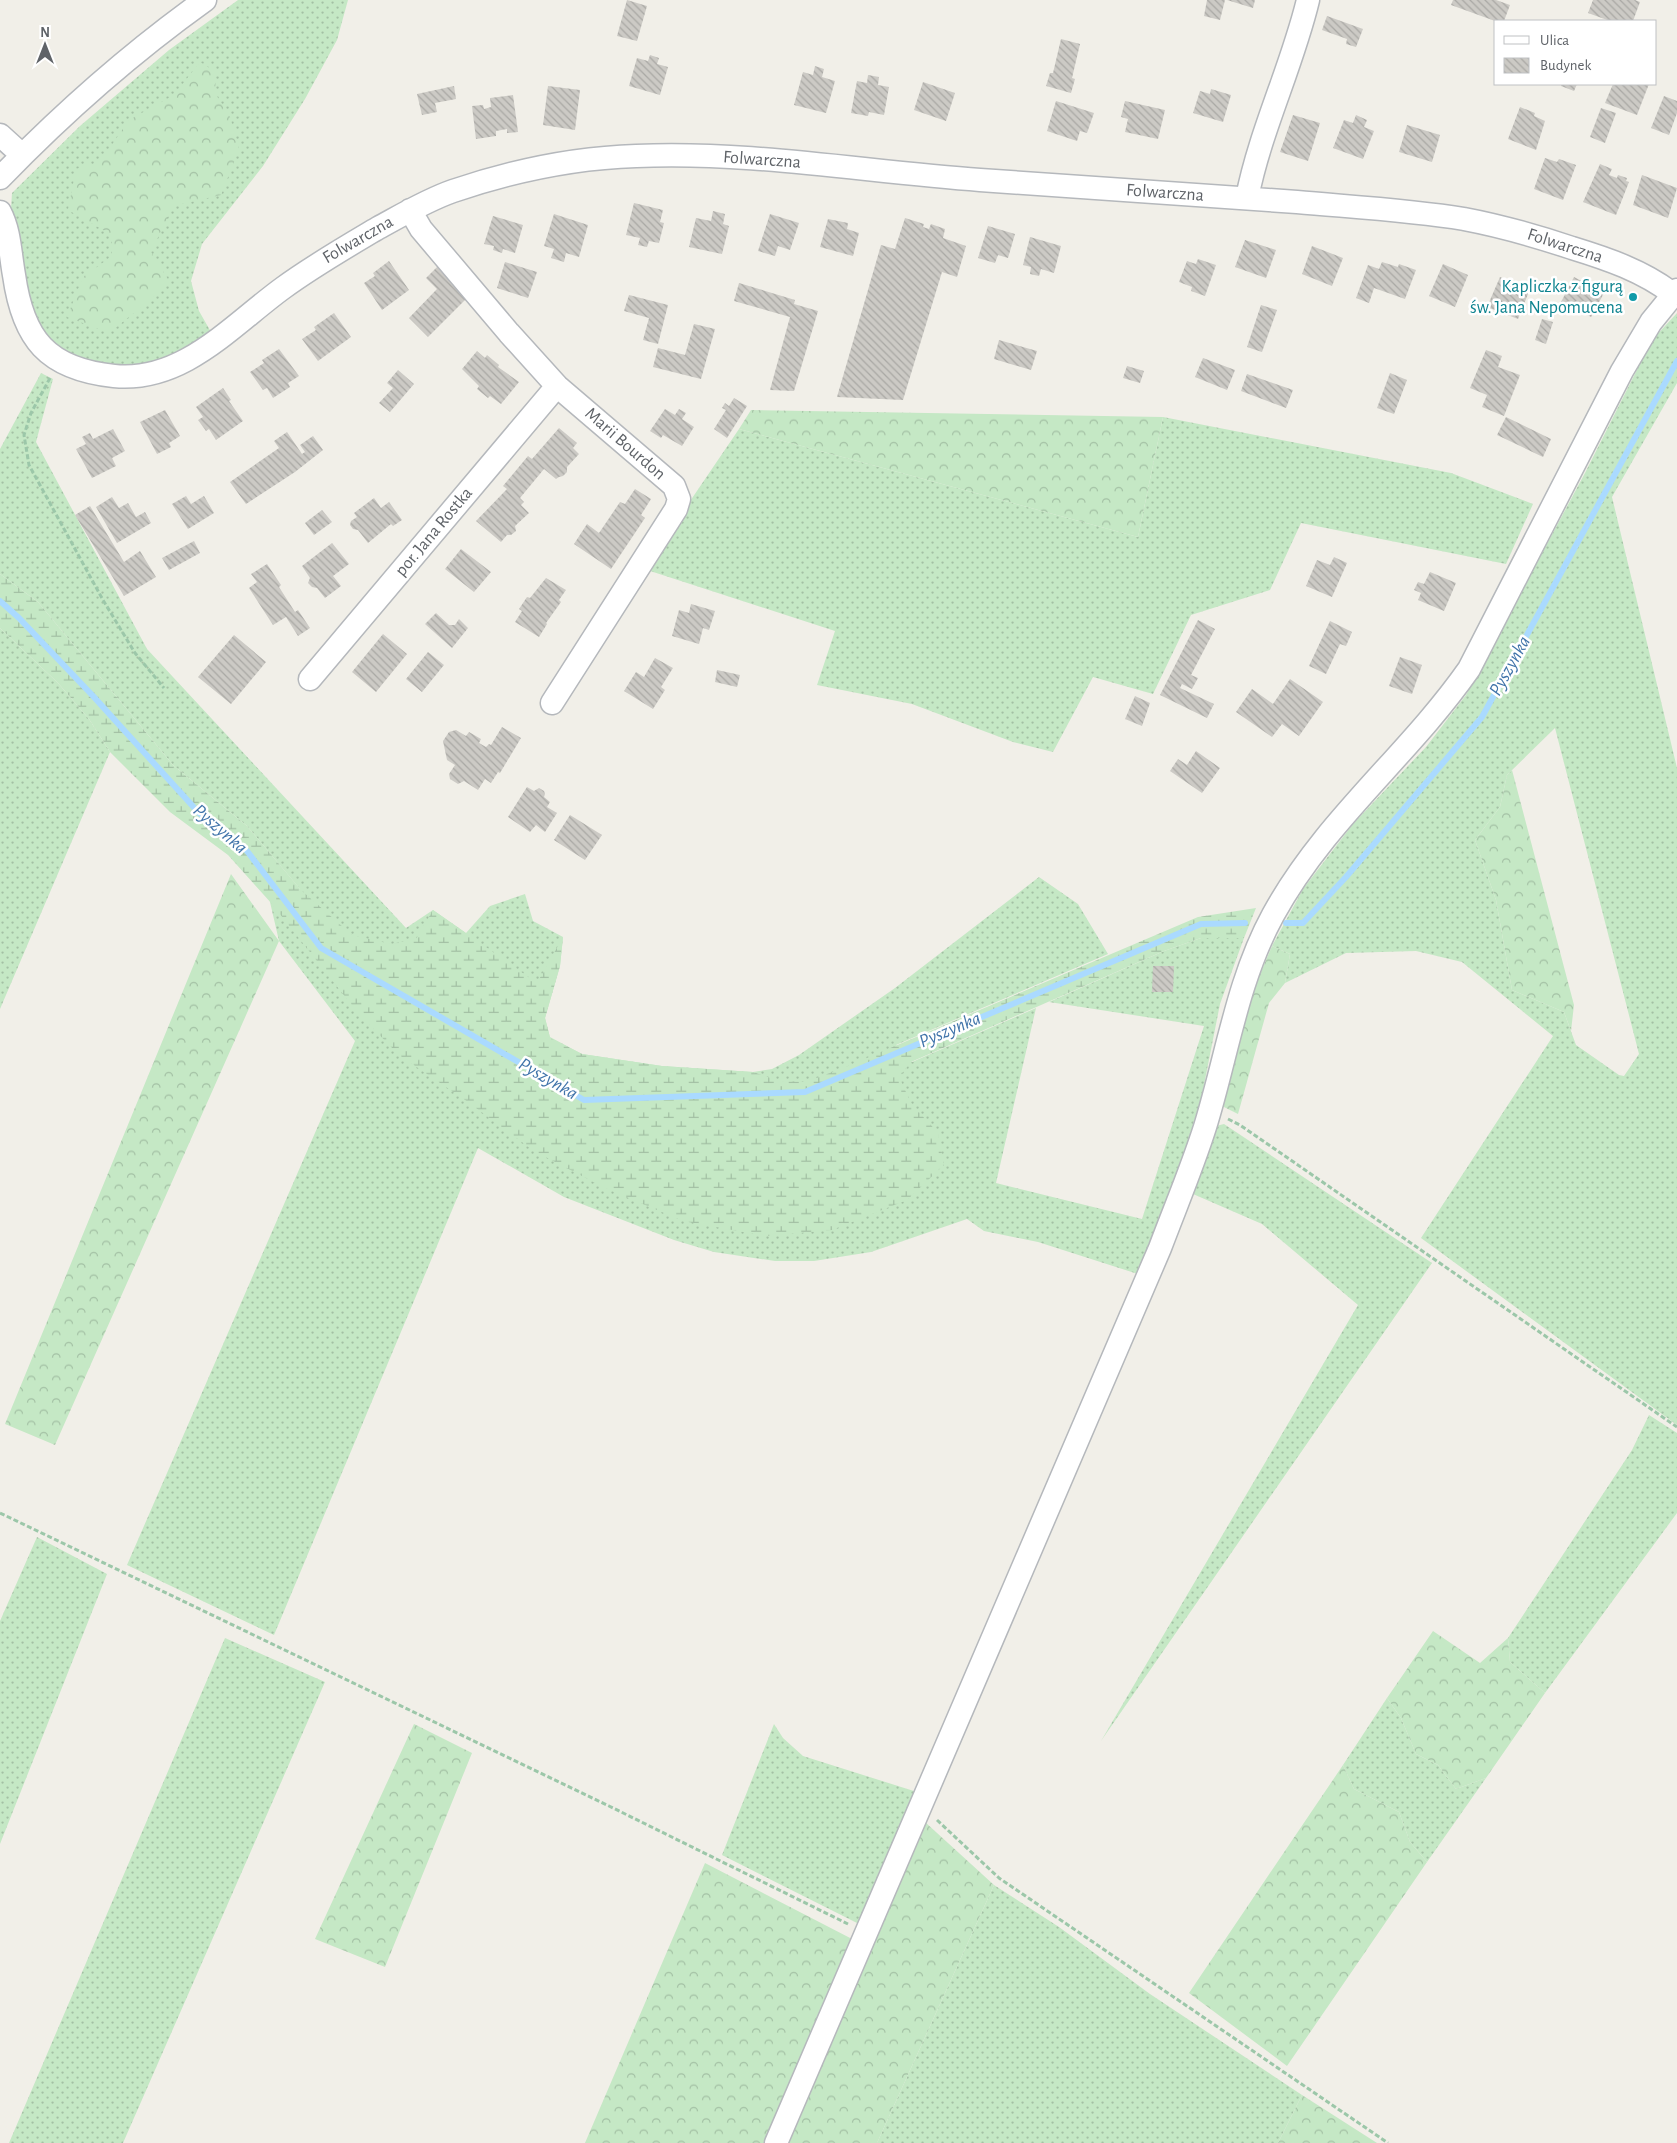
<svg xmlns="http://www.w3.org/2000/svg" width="1677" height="2143" font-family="'Alegreya Sans',sans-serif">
<defs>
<pattern id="grass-dots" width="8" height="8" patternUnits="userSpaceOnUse" patternTransform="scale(1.25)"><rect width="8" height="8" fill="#c5e8c5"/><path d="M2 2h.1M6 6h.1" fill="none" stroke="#a3c0a4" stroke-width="1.8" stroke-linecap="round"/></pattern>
<pattern id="forest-crowns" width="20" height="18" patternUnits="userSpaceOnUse" patternTransform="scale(1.25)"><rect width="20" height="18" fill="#c5e8c5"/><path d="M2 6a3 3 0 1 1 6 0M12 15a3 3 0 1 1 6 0" fill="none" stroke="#a3c0a4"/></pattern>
<pattern id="wetland-marsh" width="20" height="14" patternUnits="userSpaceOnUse" patternTransform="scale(1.25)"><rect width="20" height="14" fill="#c5e8c5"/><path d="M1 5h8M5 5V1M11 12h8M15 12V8" fill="none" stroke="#a3c0a4"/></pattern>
<pattern id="building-back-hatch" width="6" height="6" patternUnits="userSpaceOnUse" patternTransform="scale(1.25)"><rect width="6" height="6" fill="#cccac5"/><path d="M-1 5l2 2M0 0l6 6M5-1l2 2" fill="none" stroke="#a9a8a4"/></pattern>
</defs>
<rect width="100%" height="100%" fill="#f1efe8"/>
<path fill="url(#grass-dots)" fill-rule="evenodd" d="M238,0H348L337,40L305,99L263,166L202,244L191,281L199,311L211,332L161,363L119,368L83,362L48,345L32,318L11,209L12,193L80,126L169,50Z
M1677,313V383L1612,497L1677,768V1425L1421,1238L1553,1036L1462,962L1416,951L1346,953L1285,983L1290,954L1272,946L1303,889L1353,824L1426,747L1466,695L1585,473L1652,340ZM1555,728L1639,1054L1624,1076L1619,1075L1576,1045L1564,1012L1512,990L1496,900L1475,840L1500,807L1507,775Z
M41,373L53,379L36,442L147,649L406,928L433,910L466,933L490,906L525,894L533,921L563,937L560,966L545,1018L550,1037L582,1054L662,1066L753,1072L772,1069L799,1055L895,988L1039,877L1078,904L1108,954L896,1045L912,1062L1036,1008L996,1183L1142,1219L1204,1026L1049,1002L1164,951L1201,938H1244L1220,1004L1202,1095L1181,1164L1141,1275L1038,1242L984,1231L967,1219L871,1252L814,1261H775L714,1252L674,1240L564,1197L478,1148L274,1635L127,1565L355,1041L279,941L267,889H300L247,826L173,765L38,602L0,574V449Z
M1163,417L1451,473L1533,504L1506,564L1301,523L1270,590L1191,615L1153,694L1093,677L1053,752L1013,742L912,704L817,685L835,631L644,569L739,429L1138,537Z
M0,628L58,683L89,719L110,752L0,1009Z
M1224,1124L1432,1263L1101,1741L1358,1305L1262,1224L1193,1194L1216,1126Z
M1649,1415L1677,1433V1513L1545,1693L1510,1662L1508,1638L1632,1450Z
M37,1537L107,1574L0,1844V1621Z
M225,1638L325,1682L123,2143H9Z
M1387,1698L1401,1718L1416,1754L1438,1765L1456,1789L1486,1778L1427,1862L1410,1842L1399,1812L1354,1789L1343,1765Z
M774,1724L783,1738L803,1756L917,1792L861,1925L722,1855Z
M994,1885L1059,1927L1150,1994L1302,2095L1278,2143H877Z"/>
<path fill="url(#forest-crowns)" d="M200,62L216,72L215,93L230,117L239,149L221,195L173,206L151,252L169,281L145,304L109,333L67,317L83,277L112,256V235L68,210L76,169L100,162L129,120L174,95Z
M751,410L1163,417L1138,537L739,429Z
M1512,770L1574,1005L1571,1031L1564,1012L1512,990L1496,900L1475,840L1500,807L1507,775Z
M231,874L279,941L55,1445L5,1424Z
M1272,946L1290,954L1285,983L1269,1003L1238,1114L1218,1104L1242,1017Z
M1433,1631L1480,1663L1508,1638L1510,1662L1545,1693L1486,1778L1456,1789L1438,1765L1416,1754L1401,1718L1387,1698Z
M414,1724L472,1753L385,1967L315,1939Z
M1343,1765L1354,1789L1399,1812L1410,1842L1427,1862L1287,2066L1189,1993Z
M925,1822L994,1885L877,2143H788Z
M705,1863L854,1940L765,2143H585Z
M1302,2095L1377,2143H1278Z"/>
<path fill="url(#wetland-marsh)" d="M0,574L38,602L173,765L247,826L301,890L352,935L391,944L416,939L433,910L537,983L563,937L560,966L545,1018L550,1038L582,1054L662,1066L753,1072L780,1081L806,1082L848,1066L1198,917L1256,908L1244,938H1201L1164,951L911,1062L899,1077L911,1103L938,1133L944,1165L907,1200L832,1230L766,1236L683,1221L605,1188L534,1151L468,1102L399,1055L358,1013L272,904L228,855L170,812L110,752L89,719L58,683L0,628Z"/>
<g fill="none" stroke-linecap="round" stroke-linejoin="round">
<path stroke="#aadaff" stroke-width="6" d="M0,601L19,618L93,696L199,813L247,851L321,948L584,1100L805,1092L1201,924L1245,923
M1286,923H1303L1346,877L1482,717L1677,361"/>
</g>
<path fill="url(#building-back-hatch)" d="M627,0L647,6L637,41L617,36Z
M1207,0H1225L1220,20L1204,16Z
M1227,0H1255L1253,8Z
M1453,0H1496L1510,5L1504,21H1495L1451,5Z
M1593,0H1635L1640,2L1633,21H1610L1588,13Z
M1327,16L1363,29L1356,47L1346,44L1347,39L1322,30Z
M1061,39L1080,44L1072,78L1075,79L1071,93L1046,86L1050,73H1053Z
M650,55L659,58L657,64L668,67L660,95L629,86L637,58L648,61Z
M815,66L824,69L822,77L835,81L826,113L794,105L803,72L813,75Z
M868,75L879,77L878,85L889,87L884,115L869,112L868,116L851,113L857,81L867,83Z
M923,82L955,93L946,121L914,110Z
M1561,84H1577L1574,91L1561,86Z
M1613,84H1649L1637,115L1605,103Z
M454,86L456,99L435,103L437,112L422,115L417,94Z
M548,86L580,90L575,130L543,125Z
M1211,89L1231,95L1223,122L1193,113L1200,91L1210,94Z
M513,95L518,132L507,133V129L496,131V136L476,139L472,106L483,105L484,109L491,107L490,98Z
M1664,96L1677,101V113L1669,135L1651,128Z
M1056,101L1094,113L1087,133L1080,131L1077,141L1047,131Z
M1125,101L1165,110L1158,139L1125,132L1128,119L1121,117Z
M1520,107L1535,113L1534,116L1545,121L1536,150L1508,139Z
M1601,108L1616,113L1605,143L1590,137Z
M1293,115L1320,123L1308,161L1280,152Z
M1356,115L1367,120L1364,127L1374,131L1363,159L1333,148L1344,120L1353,123Z
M1407,125L1440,135L1432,162L1399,152Z
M1545,158L1557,162L1559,159L1576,165L1563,200L1534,189Z
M1600,164L1612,169L1609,175L1617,178L1618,175L1627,178L1626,181L1629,182L1616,215L1583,202Z
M1642,175L1677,188L1668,218L1633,205Z
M634,203L663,210L660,222L664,223L659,243L649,241L647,247L638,245L640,238L626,235Z
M713,211L725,214L723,224L729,226L722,254L689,247L696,218L711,221Z
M554,214L588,225L579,257L566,253L564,262L551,258L554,249L544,246Z
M770,214L799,223L790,250L778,246L775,256L758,251Z
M493,216L523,225L515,253L503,249L502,253L493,250L494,246L484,244Z
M905,218L924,224L923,227L929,229L931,224L945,229L943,238L966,246L957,277L942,272L903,400L837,397L881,245L895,249Z
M828,219L848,223L847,229L859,233L853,256L820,247Z
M988,226L1015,234L1008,258L998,255L995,263L978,258Z
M1030,237L1061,246L1054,273L1041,269L1039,276L1030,274L1031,267L1023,265Z
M1245,240L1276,250L1266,278L1235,267Z
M1312,246L1343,258L1332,286L1302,274Z
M1198,259L1216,265L1205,296L1191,291L1192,287L1179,282L1187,261L1196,264Z
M389,261L409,290L382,310L364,283L375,276L373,273Z
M505,262L537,272L528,298L497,288Z
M1382,262L1398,267L1399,264L1416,270L1405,299L1374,288L1369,303L1356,298L1368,265L1379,269Z
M1443,264L1468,275L1455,307L1429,296Z
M439,265L469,296L428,337L409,318L437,289L426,278Z
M1500,277L1530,289L1518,319L1487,307Z
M1574,277L1604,293L1591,317L1577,310L1574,314L1567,310L1570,306L1561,302Z
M739,283L795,300L794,304L818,311L794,391L770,390L790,317L734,301Z
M629,295L668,305L658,344L643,340L649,318L624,311Z
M1261,305L1277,310L1262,352L1247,347Z
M334,313L351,337L318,361L302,339L316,330L314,327Z
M1542,319L1553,322L1546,344L1535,340Z
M694,324L715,329L701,379L653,367L658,348L685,355Z
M999,340L1037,351L1031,370L994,359Z
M279,349L299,376L288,383L290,387L273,398L267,388L263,390L250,372L264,363L262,360Z
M1486,350L1502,356L1498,367L1520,375L1504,416L1482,407L1487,395L1470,388Z
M477,351L485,358L487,355L499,365L498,367L519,382L501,404L490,396L488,398L477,389L479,386L462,369Z
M1203,358L1235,370L1227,390L1195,377Z
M1127,366L1144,371L1140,383L1123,378Z
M398,370L414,384L390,412L379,403L393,388L387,383Z
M1390,373L1407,380L1394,414L1377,408Z
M1247,374L1293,390L1286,408L1241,391Z
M223,388L231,400L229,401L243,421L216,440L209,429L206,431L198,420L203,417L196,407Z
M734,398L747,406L727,438L714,429L726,410L722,408L725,403L729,406Z
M665,409L675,415L679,409L686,413L682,419L694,427L682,446L663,435L661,438L650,431Z
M165,410L180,436L169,443L171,447L157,454L140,422Z
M1506,417L1551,439L1543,457L1497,435Z
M559,428L577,443L573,448L579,454L567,467V472L563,476L559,477L556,479L544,469L520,498L524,502L521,505L529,513L515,526L516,531L511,535H507L501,542L476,521L507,489L503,486L528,456L532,459Z
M113,429L125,451L112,458L116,466L92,478L76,449L86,444L82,437L90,433L93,439Z
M287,432L302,454L305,452L300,445L313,436L323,450L295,472L246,504L230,482L279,448L274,441Z
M635,489L651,499L641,515L645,518L611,569L574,544L587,524L599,533L620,502L625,504Z
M186,496L191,504L204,496L214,513L188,529L172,504Z
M112,497L119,508L128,503L136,517L145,512L151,523L117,543L96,507Z
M374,498L381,508L389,502L402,520L393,526L391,524L368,543L358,530L353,529L350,525L351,521L357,517L354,513Z
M90,506L124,562L140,551L156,577L124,596L75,515Z
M322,510L332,522L314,535L305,523Z
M194,541L200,553L169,570L162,558Z
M332,543L349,564L333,576L341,586L325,598L317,588L312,587L308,583L310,578L302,566Z
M461,549L491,572L474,592L445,569Z
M1334,557L1347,563L1332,597L1306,586L1317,560L1330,565Z
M267,564L281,585L279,587L295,612L298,610L310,628L298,636L286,617L273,625L249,588L257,582L251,574Z
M1430,572L1456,583L1444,611L1418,600L1421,593L1414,590L1418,582L1424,584Z
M546,578L566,590L559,600L561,602L546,623L547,624L539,637L515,622L522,611L519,609L527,597L530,598Z
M691,604L715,611L709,630L703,628L699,644L672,636L679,610L689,613Z
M436,613L449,625H455L459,619L468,628L452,648L425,624Z
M1198,620L1215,629L1191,675L1198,678L1192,689L1182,684L1180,688L1214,704L1207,718L1160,695Z
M1330,621L1352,632L1346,646L1340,644L1326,674L1309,666Z
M383,634L407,654L376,692L352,672Z
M234,635L266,662L231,704L198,677Z
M428,652L444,665L422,692L406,679Z
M1400,657L1422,665L1412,694L1389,686Z
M655,658L673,668L661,687L665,690L653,709L624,691L636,672L644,677Z
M717,670L740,675L737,687L715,682Z
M1290,679L1323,702L1299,736L1282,724L1272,737L1236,712L1252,689L1273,704Z
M1135,696L1150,703L1142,726L1125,719Z
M502,727L521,738L500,773L498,772L491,783L485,779L478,790L464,781L458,784L450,779L449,774L455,765L447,760L443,741L449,732L456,730L466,736L469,732L481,739L479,743L486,747L489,744L491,745Z
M1196,751L1220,768L1202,793L1170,771L1178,759L1187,765Z
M527,787L534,791L539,788L544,791L545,794L544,797L550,802L547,807L557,813L545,832L536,825L530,832L508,817Z
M570,815L602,835L585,860L554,840Z
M1153,966H1174L1173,992H1152Z"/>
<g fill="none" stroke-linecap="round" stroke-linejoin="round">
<defs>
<path id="minor" d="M0,135L22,155
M0,178C63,113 131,53 205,0
M1247,198C1260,131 1292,67 1308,0
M410,210L421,229L509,333L557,386L674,486L679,499L676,509L552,703
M0,212C10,231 10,253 14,275C23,339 47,369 114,376C183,383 232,325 283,288C313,266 346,247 378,228C402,215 427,200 453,191C512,171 573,158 636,156C751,151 866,172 980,180C1086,188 1191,194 1297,202C1352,207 1409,210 1464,219C1501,226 1536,236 1572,248C1608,259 1643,271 1673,294
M310,679L557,386
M776,2143L1160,1248C1175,1208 1192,1168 1205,1127C1227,1056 1237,981 1273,915C1325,820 1408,756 1469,669L1622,371L1651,322L1677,290"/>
</defs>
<use href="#minor" stroke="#b5b8bc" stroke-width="25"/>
<path stroke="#9cc7a9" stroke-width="3" stroke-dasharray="5 2.5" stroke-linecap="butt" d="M50,378L31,413L24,435L29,465L103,600L135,653L164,688
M1228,1119L1240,1125L1677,1427
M0,1513L609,1806L848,1924
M937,1820L999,1878L1388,2143"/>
<use href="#minor" stroke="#fff" stroke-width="22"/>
</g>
<circle fill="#0f9aa8" stroke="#fff" stroke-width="2" cx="1633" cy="297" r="5"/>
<g text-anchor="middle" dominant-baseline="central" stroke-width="5" stroke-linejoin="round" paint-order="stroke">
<g font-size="18" fill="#5f6368" stroke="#fff">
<text transform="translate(762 160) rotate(4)">Folwarczna</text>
<text transform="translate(1165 193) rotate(4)">Folwarczna</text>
<text transform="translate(358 240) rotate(-30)">Folwarczna</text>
<text transform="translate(1565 246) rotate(18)">Folwarczna</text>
<text transform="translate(625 444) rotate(41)">Marii Bourdon</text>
<text transform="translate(434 532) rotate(-50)">por. Jana Rostka</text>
</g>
<g font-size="18" fill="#0d838f" stroke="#fff" text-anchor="end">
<text x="1623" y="287">Kapliczka z figurą<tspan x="1623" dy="21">św. Jana Nepomucena</tspan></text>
</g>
<g font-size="19" font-style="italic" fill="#4174aa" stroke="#fff">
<text transform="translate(1510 666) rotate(-61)">Pyszynka</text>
<text transform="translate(220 829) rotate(41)">Pyszynka</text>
<text transform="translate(950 1030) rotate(-23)">Pyszynka</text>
<text transform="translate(548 1079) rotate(30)">Pyszynka</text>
</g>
</g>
<rect x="1494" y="20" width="162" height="65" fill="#ffffff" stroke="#bfc1c3"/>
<rect x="1504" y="36" width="25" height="8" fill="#ffffff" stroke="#bfc1c3"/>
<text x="1540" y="45" font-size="15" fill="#5f6368">Ulica</text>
<rect x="1504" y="58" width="25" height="15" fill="url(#building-back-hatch)" stroke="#bfc1c3"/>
<text x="1540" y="70" font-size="15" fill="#5f6368">Budynek</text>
<g transform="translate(45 45)" stroke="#ffffff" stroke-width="4" paint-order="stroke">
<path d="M0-4L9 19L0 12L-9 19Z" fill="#5f6368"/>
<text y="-8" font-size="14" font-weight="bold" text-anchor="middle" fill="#5f6368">N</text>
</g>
</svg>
